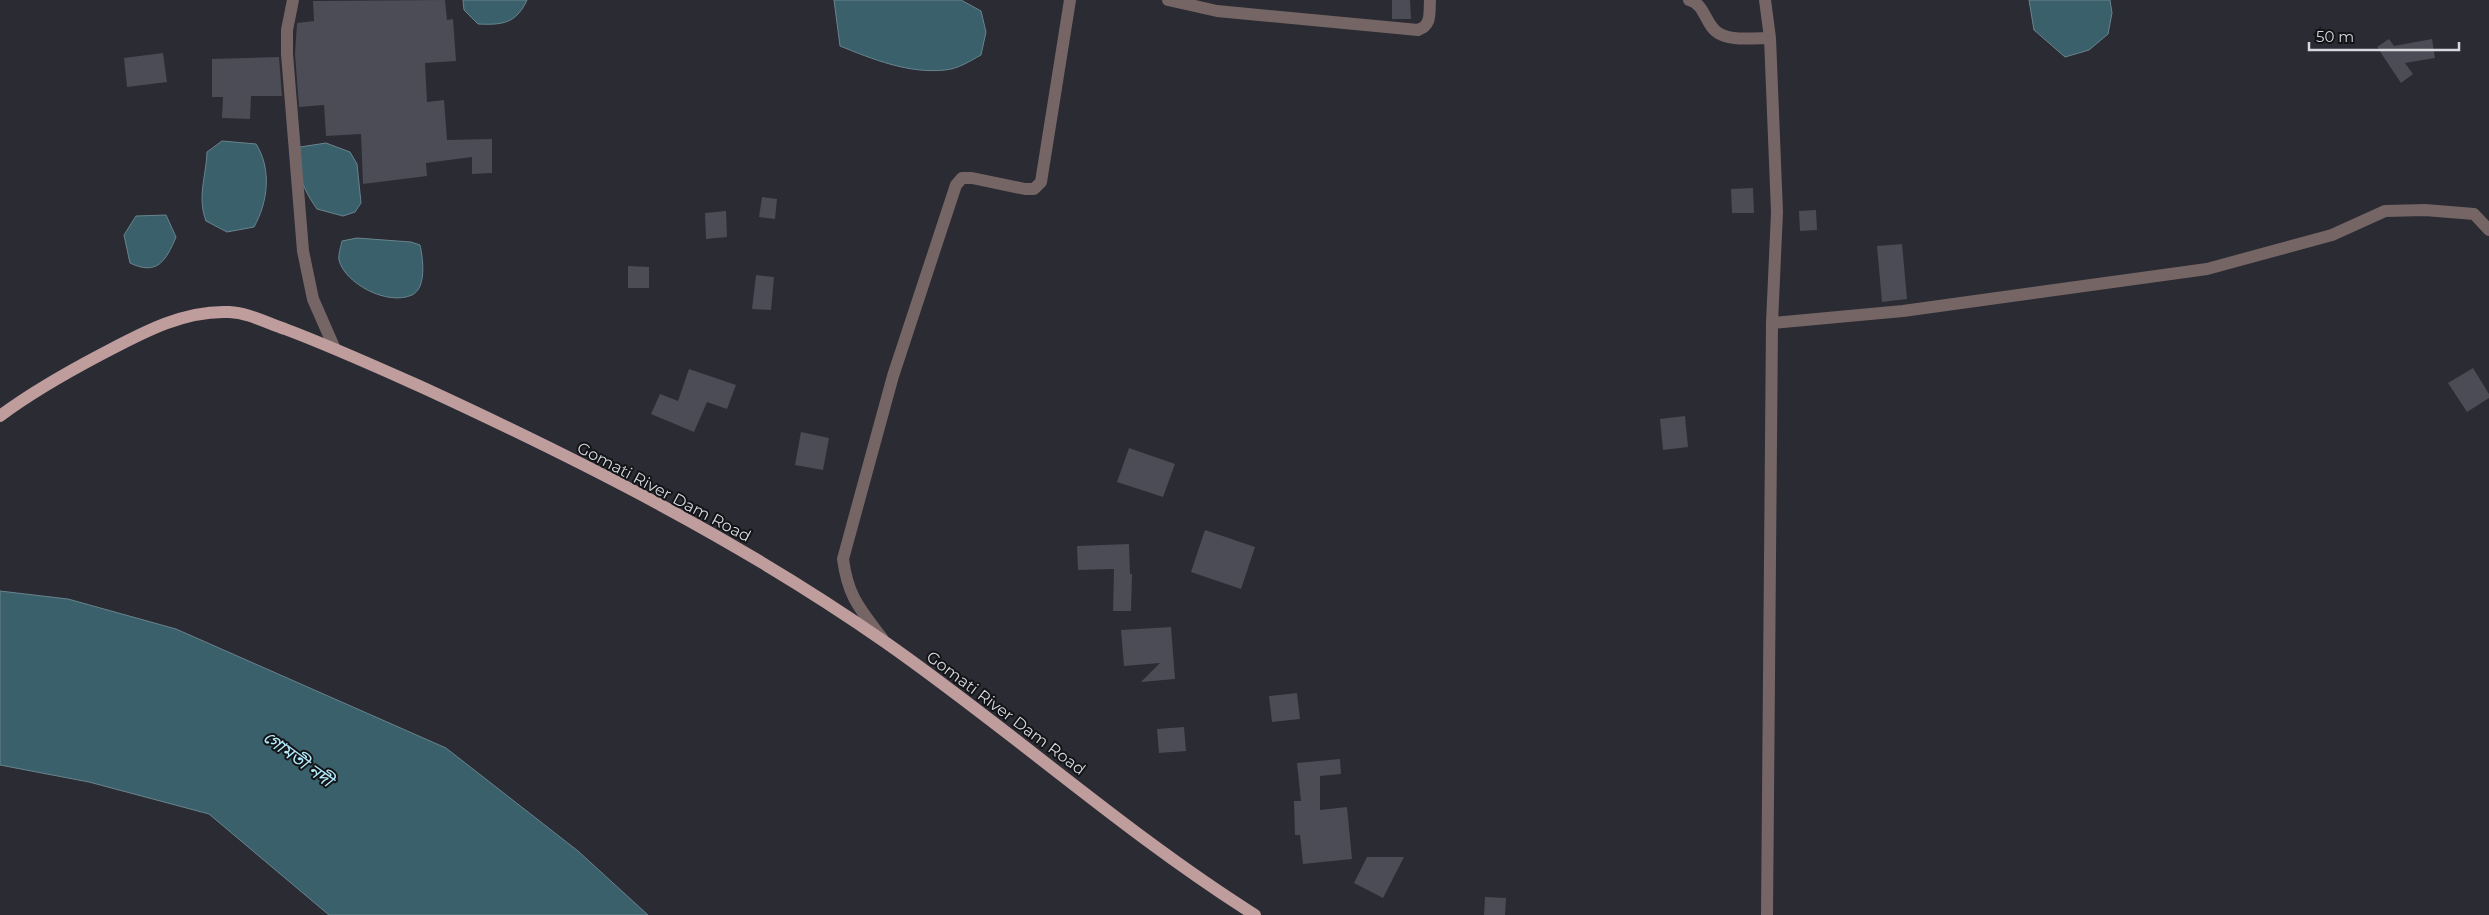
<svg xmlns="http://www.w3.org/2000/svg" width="2489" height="915" font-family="Montserrat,'Noto Sans Bengali',sans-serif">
<rect width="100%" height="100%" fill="#2a2b33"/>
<path fill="#3a606b" stroke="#69848e" d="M463,0H527C516,24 502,25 478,24L464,10Z
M834,0H961L981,11L986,32L981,55C970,61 958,69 945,70C909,74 872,59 840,46Z
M2029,0H2110L2112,13L2108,34L2089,50L2065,57L2034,30Z
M222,141L256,144C272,169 268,202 254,227L227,232L206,221C197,197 206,177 207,152Z
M326,143L350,152L357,164L361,203L355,212L343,216L317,209C301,186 298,175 300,147Z
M166,215L176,237C166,261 157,276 130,263L124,235L136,216Z
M357,238L411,242L420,245C423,258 427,288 412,295C388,306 345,284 339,260C338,255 341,246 342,241Z
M0,591L68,599L176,629L446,748L578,851L648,915H329L209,814L89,782L0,765Z"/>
<path fill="#4b4c55" d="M445,0L447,20L453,19L456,61L425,63L427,102L444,100L447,140L492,139V173L472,174V157L426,163L427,176L363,184L361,134L326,136L324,105L299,107L295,54L297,23L314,21L313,1Z
M1392,0H1410L1411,19H1392Z
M2389,39L2394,46L2432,39L2435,58L2405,63L2413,74L2401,83L2377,47Z
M163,53L167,82L127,87L124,58Z
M279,57L282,96H251L250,119L222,118L223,97H212V59Z
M1753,188L1754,213H1732L1731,189Z
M762,197L777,199L775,219L759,217Z
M1816,210L1817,230L1800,231L1799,211Z
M726,211L727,237L706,239L705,213Z
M1902,244L1907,299L1882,302L1877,246Z
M628,266L649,267V288H628Z
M756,275L774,277L771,310L752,309Z
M2473,368L2489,394V398L2467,412L2448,383Z
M689,369L736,385L727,409L707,402L694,432L651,414L660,394L678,401Z
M1685,416L1688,447L1663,450L1660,419Z
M801,432L829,438L823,470L795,465Z
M1129,448L1175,464L1163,497L1117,482Z
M1205,530L1255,547L1241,589L1191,572Z
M1129,544L1130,574H1132L1131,611H1113L1114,569L1078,570L1077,546Z
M1171,627L1175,679L1141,682L1160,663L1124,666L1121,630Z
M1297,693L1300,719L1272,722L1269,696Z
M1184,727L1186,751L1159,753L1157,729Z
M1340,759L1341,774L1320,776V810L1347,807L1352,859L1303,864L1300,835H1295L1294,801H1301L1297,763Z
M1367,857H1404L1383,898L1354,883Z
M1485,897L1506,898L1505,915H1484Z"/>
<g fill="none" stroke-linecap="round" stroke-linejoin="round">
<path stroke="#756565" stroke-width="12" d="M293,0L287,30V54L303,251L313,299L334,347
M1168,0L1217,11L1418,30C1432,25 1429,14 1430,0
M1689,0C1706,4 1705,27 1720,34C1733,41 1756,38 1770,38
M1765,0L1770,38L1777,212L1772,323L1767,915
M1772,323L1903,311L2207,269L2332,235L2385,211L2425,210L2474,214L2489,230
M882,638C860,609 848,597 843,559L893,376L956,185L962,178H972L1025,189H1034L1041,182L1070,0"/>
<path stroke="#bf9d9d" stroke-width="12" d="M0,416C32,392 64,374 100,355C140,334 182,310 229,312C249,313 267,323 285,329C333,347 379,368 426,389C584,462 742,542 885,642C1011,730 1125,833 1255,915"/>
</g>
<g text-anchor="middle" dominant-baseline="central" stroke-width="4" stroke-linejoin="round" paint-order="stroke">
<g font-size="16" fill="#d8d9de" stroke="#131417">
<text transform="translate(664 492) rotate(28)">Gomati River Dam Road</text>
<text transform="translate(1006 713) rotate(37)">Gomati River Dam Road</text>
</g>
<g font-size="18" font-style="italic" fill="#b4ebfd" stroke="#131417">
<text transform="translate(298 759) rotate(36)">গোমতী নদী</text>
</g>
</g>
<path d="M2309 42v8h150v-8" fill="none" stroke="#d8d9de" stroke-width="2.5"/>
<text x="2316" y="42" font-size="15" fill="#d8d9de" stroke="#131417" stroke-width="4" paint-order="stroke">50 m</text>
</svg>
